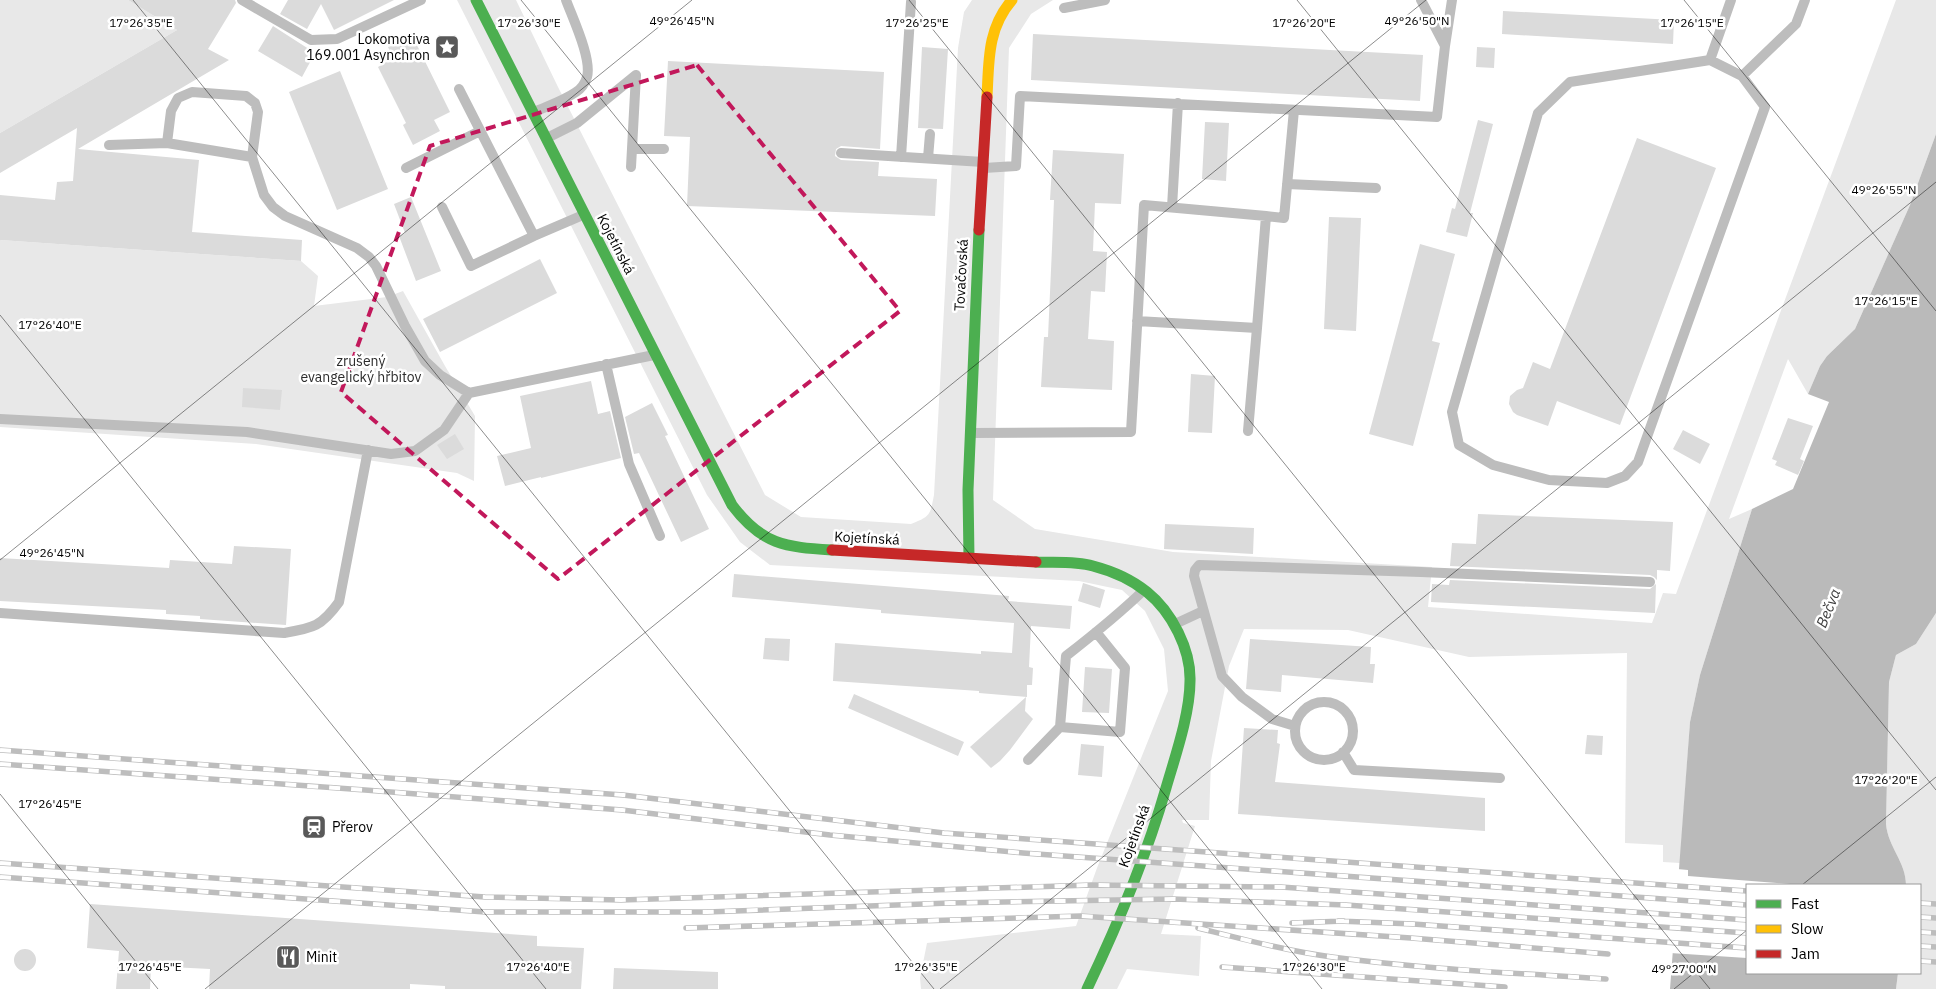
<svg xmlns="http://www.w3.org/2000/svg" width="1936" height="989" font-family="'IBM Plex Sans',sans-serif">
<rect width="100%" height="100%" fill="#fff"/>
<path fill="#e8e8e8" d="M0,0H128L177,30L0,133Z
M457,0H516L558,87L765,495L801,517L911,524C931,516 930,515 934,495L958,48L964,12L972,0H1053L1031,14L1009,48L993,500L1035,529L1173,552L1432,567L1428,607L1652,623L1663,593L1676,594L1896,0H1936V134L1910,205L1855,329L1827,356L1820,366L1808,394L1788,359L1729,519L1752,509L1700,675L1690,722L1680,863L1663,862V845L1625,843L1627,653L1469,657L1348,630L1244,629L1229,666L1211,761L1209,820H1182L1183,823L1195,826L1161,934L1201,936L1199,976L1127,969L1117,989H921L920,978L927,943L1076,926L1097,868L1168,691L1164,649L1145,611L1122,590L1079,581L770,565L740,542L707,495Z
M0,240L301,261L318,276L314,306L387,297L403,291L445,366L475,416L474,481L457,473L256,444L0,427Z
M1936,613V989H1896L1898,973H1920V885H1906C1906,862 1888,847 1886,824L1889,682L1896,655L1916,644Z"/>
<path fill="#bababa" d="M1936,134V613L1916,644L1896,655L1889,682L1886,824C1888,847 1906,862 1906,885H1747V973H1898L1896,989H1670L1690,722L1700,675L1752,509L1793,489L1829,402L1808,394L1820,366L1827,356L1855,329L1910,205Z"/>
<path fill="#fff" d="M1677,869L1688,870V876L1803,885H1747V958L1670,953Z"/>
<path fill="#dbdbdb" d="M128,0H235L236,3L208,49L229,60L78,149L199,160L192,232L302,240L301,261L0,240V195L55,200L57,182L73,181L77,128L0,173V133L177,30Z
M288,0H394L334,30L321,4L307,29L280,14Z
M1503,11L1674,20L1673,44L1502,34Z
M273,26L315,53L302,77L258,51Z
M1033,34L1423,55L1420,101L1031,80Z
M412,35L450,112L434,120L440,131L413,145L403,125L406,123L378,67L393,58L388,47Z
M922,47L948,49L943,129L918,128Z
M1477,47L1495,48L1494,68L1476,67Z
M668,61L884,72L880,149L841,146L836,149L835,156L841,160L879,162L878,176L937,179L935,216L687,206L690,137L664,136Z
M340,71L388,189L337,210L289,92Z
M1478,120L1493,124L1470,213H1473L1467,237L1446,232L1452,208L1455,209Z
M1205,122L1229,123L1226,181L1202,179Z
M1637,138L1716,168L1620,425L1557,401L1548,426L1517,415L1513,412L1509,404L1510,396L1517,390L1523,388L1533,362L1550,369Z
M1053,150L1124,154L1121,204L1095,203L1093,251L1107,252L1105,292L1091,291L1088,339L1114,341L1112,390L1041,387L1044,337H1048L1052,248L1054,200H1050Z
M411,197L441,271L416,281L399,236L405,233L394,204Z
M1329,217L1361,218L1356,331L1324,329Z
M1420,244L1455,254L1432,341L1440,343L1413,446L1369,434Z
M540,259L557,293L440,352L423,319Z
M1191,374L1215,376L1212,433L1188,432Z
M591,381L598,414L610,411L621,458L541,478V477L505,486L497,456L531,448L520,396Z
M243,388L282,390L280,410L242,407Z
M652,403L668,435L665,436L709,529L681,542L639,453L634,454L625,417Z
M1788,418L1813,426L1800,459L1804,461L1798,475L1775,465L1777,461L1772,459Z
M1683,430L1710,444L1700,464L1673,449Z
M455,434L464,449L447,459L437,445Z
M1478,514L1673,522L1670,571L1657,570V580L1654,577L1650,575L1450,566L1452,543L1476,544Z
M1165,524L1254,528L1253,554L1164,549Z
M234,546L291,549L286,625L200,619V616L166,614V610L0,601V558L169,568L170,560L232,564Z
M734,574L1009,596L1008,601L1072,606L1070,629L1031,626L1029,667L1033,668L1032,685H1027V697L979,693V691L833,681L835,643L981,654V651L1012,653L1014,623L881,613V610L732,597Z
M1450,580L1650,589L1656,584L1655,613L1431,602L1432,584L1449,585Z
M1083,583L1105,590L1100,608L1078,601Z
M765,638L790,639L789,661L763,659Z
M1250,639L1371,647L1370,664H1375L1373,683L1282,675L1281,692L1246,689Z
M1085,667L1112,669L1109,713L1082,712Z
M854,694L964,742L958,756L848,708Z
M1026,697L1025,711L1033,719L1010,750L1000,761L991,768L970,747Z
M1244,728L1278,730L1277,743L1280,744L1275,782L1485,798V831L1238,814Z
M1587,735L1603,736L1602,755L1585,754Z
M1081,744L1104,746L1102,777L1078,775Z
M90,904L537,936V946L584,948L581,989H445V986L410,984V989H209L210,969L151,966L150,989H116L119,951L87,948Z
M14 960a11 11 0 1 1 22 0a11 11 0 1 1-22 0Z
M614,968L718,972V989H613Z"/>
<g fill="none" stroke-linecap="round" stroke-linejoin="round">
<path stroke="#bdbdbd" stroke-width="10" d="M242,0L311,40L337,39L421,0
M1421,0L1445,46L1452,0
M1064,8L1105,0
M1710,60L1742,76L1765,107L1638,462L1625,476L1607,483L1549,480L1493,465L1459,445L1452,412L1538,113L1570,82Z
M1710,60L1731,0
M1742,76L1796,24L1805,0
M459,89L534,236L583,215
M534,112C547,106 563,101 576,92C581,89 585,83 587,77C592,59 573,19 566,0
M547,138L577,123L636,75L631,167
M167,143L171,111L178,98L192,92L246,96L255,103L258,112L252,157
M109,145L167,143L252,157L264,195L273,207L285,216L357,248L369,257L376,266L405,326L425,361L440,375L469,393L654,355
M632,149H664
M841,153L983,162
M901,157L911,2
M928,158L930,134
M406,168L480,131
M984,168L1016,166L1020,96L1437,117L1445,46
M1287,184L1376,188
M442,207L471,266L534,236
M1172,207L1178,103
M1266,216L1284,218L1294,110
M606,364L629,464L660,536
M0,419L247,432L391,454L415,451L444,430L469,393
M1248,431L1257,328
M971,433L1131,432L1144,205L1266,216L1257,328L1137,321
M0,613L284,633C313,628 321,627 339,602L368,450
M1175,624L1203,611
M1096,632L1125,668L1120,732L1060,727L1066,656C1093,635 1119,614 1144,590
M1295 731a29 29 0 1 1 58 0a29 29 0 1 1-58 0Z
M1295,726L1272,719L1242,697L1222,676L1194,576L1195,570L1199,565L1421,572L1650,582
M1343,752L1354,770L1500,778
M1028,760L1060,727"/>
<path stroke="#4caf50" stroke-width="11" d="M476,0L732,505C762,545 785,547 832,550
M969,558L968,490L979,230
M1036,562C1054,563 1075,561 1093,566C1112,571 1131,579 1147,592C1172,612 1191,650 1190,681C1190,714 1175,757 1166,788C1146,858 1118,924 1087,989"/>
<path stroke="#ffc107" stroke-width="11" d="M987,97C989,61 987,29 1012,0"/>
<path stroke="#c62828" stroke-width="11" d="M979,230L987,97
M832,550L1036,562"/>
<defs>
<path id="rail" d="M0,750L623,795L944,833L1747,891
M0,764L365,790L622,810L830,835L1023,853L1747,905
M0,863L485,897L621,900L1091,885L1281,887L1747,920
M0,877L485,912H707L950,903L1173,899L1346,905L1747,933
M1920,903L1936,904
M1920,917L1936,918
M1338,921L1413,924L1747,948
M1292,923L1344,921
M686,928L1080,916L1411,938L1608,954
M1198,928C1242,939 1287,951 1332,957C1423,969 1515,973 1606,979
M1920,932L1936,933
M1920,946L1936,947
M1920,961L1936,962
M1222,967L1505,987"/>
</defs>
<use href="#rail" stroke="#bdbdbd" stroke-width="5.5"/>
<use href="#rail" stroke="#fff" stroke-width="4" stroke-dasharray="11" stroke-linecap="butt"/>
</g>
<path fill="none" stroke="#c2185b" stroke-width="4" stroke-dasharray="10 6" stroke-linejoin="round" d="M697,65L900,311L558,579L341,392L430,146Z"/>
<path fill="none" stroke="#000" stroke-width="1" stroke-opacity="0.45" d="M133,0L934,989M521,0L1322,989M909,0L1710,989M1297,0L1936,790M1684,0L1936,311M0,315L546,989M0,560L692,0M0,794L158,989M1802,885L1936,777M205,989L1426,0M940,989L1936,182M1674,989L1747,930"/>
<defs>
<symbol id="sight-square" viewBox="-11 -11 22 22"><rect x="-9" y="-9" width="18" height="18" rx="4" fill="#595959" stroke="#fff"/><path d="M0-6L1.8-2.2L6-1.7L2.9 1.2L3.7 5.4L0 3.3L-3.7 5.4L-2.9 1.2L-6-1.7L-1.8-2.2Z" fill="#fff"/></symbol>
<symbol id="station-square" viewBox="-11 -11 22 22"><rect x="-9" y="-9" width="18" height="18" rx="4" fill="#595959" stroke="#fff"/><path d="M-3-6H3Q5-6 5-4V2Q5 4 3 4L4.5 6H3L1.5 4h-3L-3 6H-4.5L-3 4Q-5 4-5 2V-4Q-5-6-3-6ZM-3.5-4v3h7v-3ZM-3.5 1v1.5H-2V1ZM2 1v1.5H3.5V1Z" fill="#fff"/></symbol>
<symbol id="restaurant-square" viewBox="-11 -11 22 22"><rect x="-9" y="-9" width="18" height="18" rx="4" fill="#595959" stroke="#fff"/><path d="M-5-6h1v4h1v-4h1v4h1v-4h1v5L-1.5 .5V6h-2V.5L-5-1ZM5-6V6H3V1.5H1.5Q1.5-4 5-6Z" fill="#fff"/></symbol>
</defs>
<g fill-rule="evenodd">
<use href="#sight-square" x="433" y="33" width="28" height="28"/>
<use href="#station-square" x="300" y="813" width="28" height="28"/>
<use href="#restaurant-square" x="274" y="943" width="28" height="28"/>
</g>
<g text-anchor="middle" dominant-baseline="central" stroke-width="5" stroke-linejoin="round" paint-order="stroke">
<g font-size="14" fill="#000" stroke="#fff" text-anchor="start">
<text x="430" y="39" text-anchor="end">Lokomotiva<tspan x="430" dy="16">169.001 Asynchron</tspan></text>
<text x="332" y="827">Přerov</text>
<text x="306" y="957">Minit</text>
</g>
<g font-size="14" fill="#000" stroke="#fff">
<text transform="translate(616 244) rotate(63)">Kojetínská</text>
<text transform="translate(961 275) rotate(-87)">Tovačovská</text>
<text transform="translate(867 538) rotate(3)">Kojetínská</text>
<text transform="translate(1134 836) rotate(-70)">Kojetínská</text>
</g>
<g font-size="14" fill="#2c2c2c" stroke="#fff">
<text x="361" y="361">zrušený<tspan x="361" dy="16">evangelický hřbitov</tspan></text>
</g>
<g font-size="15" font-style="italic" fill="#3d3d3d" stroke="#fff">
<text transform="translate(1828 608) rotate(-68)">Bečva</text>
</g>
</g>
<g font-size="12" text-anchor="middle" fill="#000" stroke="#fff" stroke-width="5" stroke-linejoin="round" paint-order="stroke">
<text x="682" y="25">49°26'45"N</text>
<text x="1417" y="25">49°26'50"N</text>
<text x="141" y="27">17°26'35"E</text>
<text x="529" y="27">17°26'30"E</text>
<text x="917" y="27">17°26'25"E</text>
<text x="1692" y="27">17°26'15"E</text>
<text x="1304" y="27">17°26'20"E</text>
<text x="1884" y="194">49°26'55"N</text>
<text x="1886" y="305">17°26'15"E</text>
<text x="50" y="329">17°26'40"E</text>
<text x="52" y="557">49°26'45"N</text>
<text x="1886" y="784">17°26'20"E</text>
<text x="50" y="808">17°26'45"E</text>
<text x="150" y="971">17°26'45"E</text>
<text x="538" y="971">17°26'40"E</text>
<text x="926" y="971">17°26'35"E</text>
<text x="1314" y="971">17°26'30"E</text>
<text x="1684" y="973">49°27'00"N</text>
</g>
<rect x="1746" y="884" width="175" height="90" fill="#ffffff" stroke="#999999"/>
<rect x="1756" y="900" width="25" height="8" fill="#4caf50" stroke="#999999"/>
<text x="1791" y="909" font-size="15" fill="#000000">Fast</text>
<rect x="1756" y="925" width="25" height="8" fill="#ffc107" stroke="#999999"/>
<text x="1791" y="934" font-size="15" fill="#000000">Slow</text>
<rect x="1756" y="950" width="25" height="8" fill="#c62828" stroke="#999999"/>
<text x="1791" y="959" font-size="15" fill="#000000">Jam</text>
</svg>
